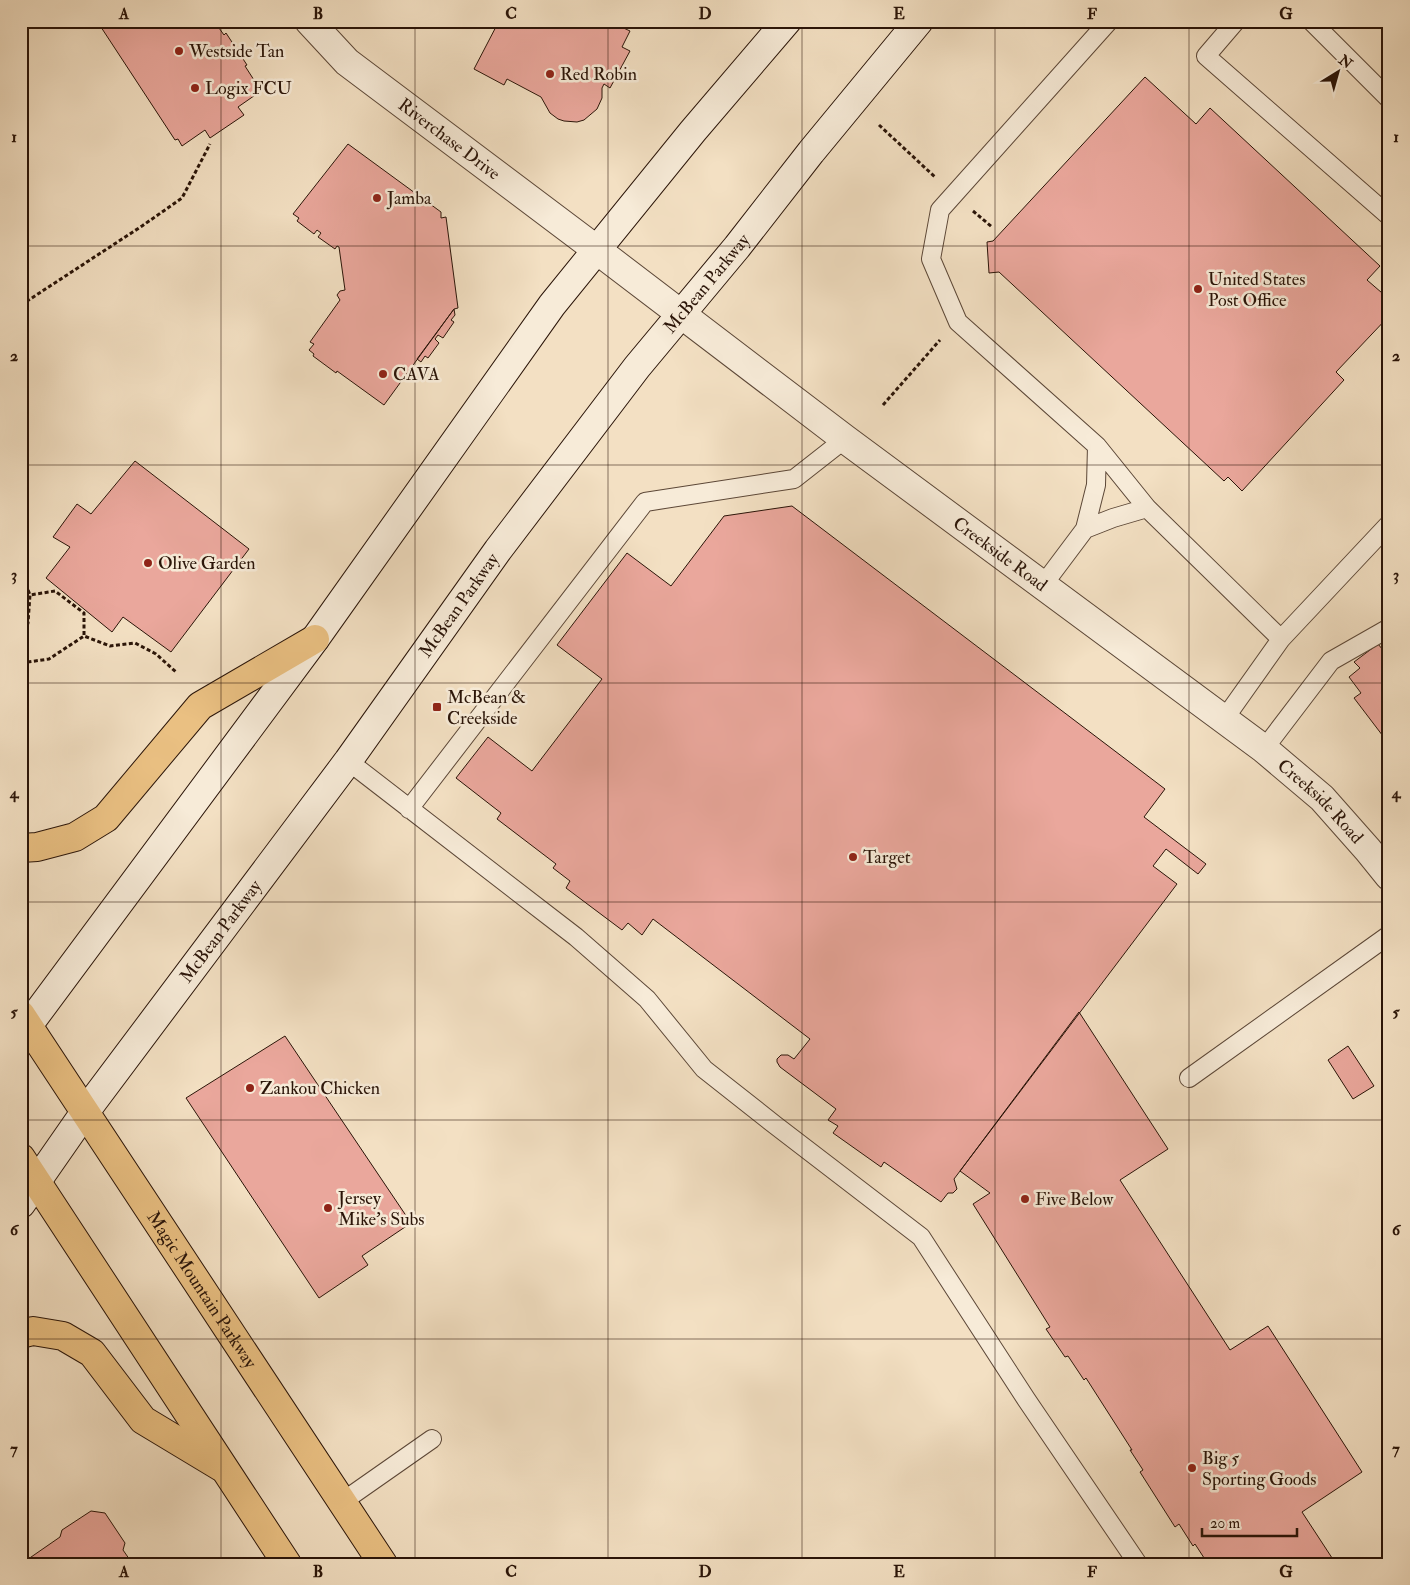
<svg xmlns="http://www.w3.org/2000/svg" width="1410" height="1585" font-family="'IM FELL Double Pica',serif">
<rect width="100%" height="100%" fill="#f3e0c3"/>
<filter id="stains"><feTurbulence type="fractalNoise" baseFrequency=".004" numOctaves="4"/><feColorMatrix values="0 0 0 0 .2 0 0 0 0 .09 0 0 0 0 .02 0 0 0 .5 -.17"/></filter>
<radialGradient id="worn" r=".72"><stop offset=".6" stop-color="#630" stop-opacity="0"/><stop offset="1" stop-color="#630" stop-opacity=".3"/></radialGradient>
<path fill="#eaa79c" stroke="#2a1408" d="M97,21H214L224,35L226,33L247,65L245,66L261,91L238,107L244,115L210,138L205,130L182,146L178,139L175,140Z
M499,21H614L613,23L630,31L622,47L630,51L610,88L604,84L602,88V98L597,109L584,120L577,122L564,121L558,119L550,113L541,97L507,79L504,85L474,69Z
M1145,77L1196,124L1210,108L1380,266L1367,280L1389,299V316L1336,372L1344,380L1242,491L1228,477L1224,481L999,272L989,273L987,242L993,241Z
M348,144L441,212V218L446,217L458,308L454,309L384,405L337,371L336,373L313,356L314,354L309,350L314,344L310,342L340,300L337,295L340,291L345,290L339,247L337,246L335,249L318,237L321,233L317,230L314,234L297,221L299,218L293,214Z
M454,309L455,315L451,320L454,322L443,338L438,335L435,339L439,343L428,358L425,356L421,362L417,359Z
M135,461L249,549L171,652L123,617L112,632L46,578L70,547L53,537L77,504L91,514Z
M792,506L1165,789L1144,817L1206,864L1198,874L1166,849L1153,866L1177,884L954,1179L957,1189L953,1193H948L941,1202L884,1162L881,1167L833,1133L838,1126L828,1120L836,1109L780,1067L777,1062V1059L781,1055H788L794,1059L810,1039L653,919L642,935L628,923L622,930L566,888L570,881L553,868L556,864L497,819L501,813L456,778L488,737L532,771L602,679L557,645L627,553L671,586L724,516Z
M1378,644L1383,650L1389,646V744L1354,698L1361,693L1349,677L1360,668L1354,662Z
M1079,1012L1168,1149L1120,1180L1230,1350L1268,1326L1362,1472L1302,1512L1336,1564H1208L1195,1544L1193,1546L1179,1524L1175,1527L1140,1472L1143,1470L1130,1450H1132L1086,1378L1084,1380L1068,1356L1065,1357L1046,1329L1050,1327L973,1204L990,1193L960,1171Z
M285,1036L411,1223L362,1256L368,1265L319,1298L186,1098Z
M1348,1046L1374,1086L1353,1099L1328,1060Z
M91,1511L105,1513L125,1543L123,1550L132,1563L136,1560L139,1564H21L60,1537L62,1530Z"/>
<g fill="none" stroke-linecap="round" stroke-linejoin="round">
<defs>
<path id="service" d="M1109,21L940,210L931,259L958,322L1097,446L1147,508L1281,639
M1236,21L1206,56L1389,216
M1311,21L1389,99
M1085,529L1113,518L1147,508
M1043,585L1085,529L1096,485L1097,446
M1225,718L1281,639L1389,524
M1264,749L1331,661L1389,628
M348,761L576,937L647,999L704,1069L775,1125L921,1237L1026,1399L1138,1564
M409,809L645,502L794,479L845,439
M1189,1078L1389,935
M342,1502L432,1439"/>
<g id="minor">
<path id="s1" d="M309,21L347,62L597,250"/>
</g>
<g id="tertiary">
<path id="s2" d="M597,250L845,439L1264,749L1322,798L1368,850L1389,876"/>
</g>
<g id="secondary">
<path d="M21,1035L315,639L552,305L693,131L787,21"/>
<path id="s3" d="M21,1204L85,1112L348,761L498,550L637,367L737,247L811,152L919,21"/>
</g>
<g id="primary">
<path d="M21,848L37,847L75,837L106,818L200,706L315,639"/>
<path id="s4" d="M21,1015L383,1564"/>
<path d="M21,1158L287,1564"/>
<path d="M21,1334L33,1331L63,1336L92,1353L143,1420L221,1467"/>
</g>
</defs>
<use href="#service" stroke="#5c4737" stroke-width="20"/>
<use href="#minor" stroke="#5c4737" stroke-width="30"/>
<use href="#tertiary" stroke="#5c4737" stroke-width="30"/>
<use href="#secondary" stroke="#2a1408" stroke-width="30"/>
<use href="#primary" stroke="#2a1408" stroke-width="30"/>
<path stroke="#2a1408" stroke-width="3" stroke-dasharray="4 2.5" stroke-linecap="butt" d="M879,125L935,177
M973,211L992,227
M21,305L142,226L182,198L210,144
M883,405L940,340
M21,572L30,595
M21,644L28,623L30,595L55,591L84,613V636
M21,663L49,659L84,636L110,646L135,643L156,654L176,672"/>
<use href="#service" stroke="#f7ebd8" stroke-width="18"/>
<use href="#minor" stroke="#f7ebd8" stroke-width="28"/>
<use href="#tertiary" stroke="#f7ebd8" stroke-width="28"/>
<use href="#secondary" stroke="#f7ebd8" stroke-width="28"/>
<use href="#primary" stroke="#eac082" stroke-width="28"/>
</g>
<path fill="none" stroke="#2a1408" stroke-width="1" stroke-opacity="0.55" d="M221,21V1564M415,21V1564M608,21V1564M802,21V1564M995,21V1564M1189,21V1564M21,246H1389M21,465H1389M21,683H1389M21,902H1389M21,1120H1389M21,1339H1389"/>
<g fill="#8f2418" stroke="#f7ebd8" stroke-width="2">
<circle cx="179" cy="51" r="5"/>
<circle cx="550" cy="74" r="5"/>
<circle cx="195" cy="88" r="5"/>
<circle cx="377" cy="198" r="5"/>
<circle cx="1198" cy="289" r="5"/>
<circle cx="383" cy="374" r="5"/>
<circle cx="148" cy="563" r="5"/>
<rect x="432" y="702" width="10" height="10" rx="2.5"/>
<circle cx="853" cy="857" r="5"/>
<circle cx="250" cy="1088" r="5"/>
<circle cx="1025" cy="1199" r="5"/>
<circle cx="328" cy="1208" r="5"/>
<circle cx="1192" cy="1468" r="5"/>
</g>
<g text-anchor="middle" dominant-baseline="central" stroke-width="5" stroke-linejoin="round" paint-order="stroke">
<g font-size="18" fill="#2a1408" stroke="#f7ebd8" text-anchor="start">
<text x="189" y="51">Westside Tan</text>
<text x="560" y="74">Red Robin</text>
<text x="205" y="88">Logix FCU</text>
<text x="387" y="198">Jamba</text>
<text x="1208" y="279">United States<tspan x="1208" dy="21">Post Office</tspan></text>
<text x="393" y="374">CAVA</text>
<text x="158" y="563">Olive Garden</text>
<text x="447" y="697">McBean &amp;<tspan x="447" dy="21">Creekside</tspan></text>
<text x="863" y="857">Target</text>
<text x="260" y="1088">Zankou Chicken</text>
<text x="338" y="1198">Jersey<tspan x="338" dy="21">Mike's Subs</tspan></text>
<text x="1035" y="1199">Five Below</text>
<text x="1202" y="1458">Big 5<tspan x="1202" dy="21">Sporting Goods</tspan></text>
</g>
<g font-size="18" fill="#2a1408" stroke="#f7ebd8">
<text stroke="none"><textPath href="#s1" startOffset="184">Riverchase Drive</textPath></text>
<text stroke="none"><textPath href="#s3" startOffset="1148">McBean Parkway</textPath></text>
<text stroke="none"><textPath href="#s2" startOffset="505">Creekside Road</textPath></text>
<text stroke="none"><textPath href="#s3" startOffset="742">McBean Parkway</textPath></text>
<text stroke="none"><textPath href="#s2" startOffset="910">Creekside Road</textPath></text>
<text stroke="none"><textPath href="#s3" startOffset="338">McBean Parkway</textPath></text>
<text stroke="none"><textPath href="#s4" startOffset="329">Magic Mountain Parkway</textPath></text>
</g>
</g>
<rect width="1410" height="1585" fill="none" stroke="#f3e0c3" stroke-width="55"/>
<g transform="translate(1338 72) rotate(37)" stroke="#f7ebd8" stroke-width="4" paint-order="stroke">
<path d="M0-4L9 19L0 12L-9 19Z" fill="#2a1408"/>
<text y="-8" font-size="14" font-weight="bold" text-anchor="middle" fill="#2a1408">N</text>
</g>
<path d="M1202 1528v8h95v-8" fill="none" stroke="#2a1408" stroke-width="2.5"/>
<text x="1210" y="1528" font-size="15" fill="#2a1408" stroke="#f7ebd8" stroke-width="4" paint-order="stroke">20 m</text>
<rect x="28" y="28" width="1354" height="1530" fill="none" stroke="#2a1408" stroke-width="2"/>
<g font-size="16" text-anchor="middle" font-weight="bold" fill="#2a1408">
<text x="124" y="19">A</text>
<text x="318" y="19">B</text>
<text x="511" y="19">C</text>
<text x="705" y="19">D</text>
<text x="899" y="19">E</text>
<text x="1092" y="19">F</text>
<text x="1286" y="19">G</text>
<text x="14" y="142">1</text>
<text x="1396" y="142">1</text>
<text x="14" y="361">2</text>
<text x="1396" y="361">2</text>
<text x="14" y="580">3</text>
<text x="1396" y="580">3</text>
<text x="14" y="798">4</text>
<text x="1396" y="798">4</text>
<text x="14" y="1017">5</text>
<text x="1396" y="1017">5</text>
<text x="14" y="1235">6</text>
<text x="1396" y="1235">6</text>
<text x="14" y="1454">7</text>
<text x="1396" y="1454">7</text>
<text x="124" y="1577">A</text>
<text x="318" y="1577">B</text>
<text x="511" y="1577">C</text>
<text x="705" y="1577">D</text>
<text x="899" y="1577">E</text>
<text x="1092" y="1577">F</text>
<text x="1286" y="1577">G</text>
</g>
<rect width="100%" height="100%" filter="url(#stains)"/>
<rect width="100%" height="100%" fill="url(#worn)"/>
</svg>
